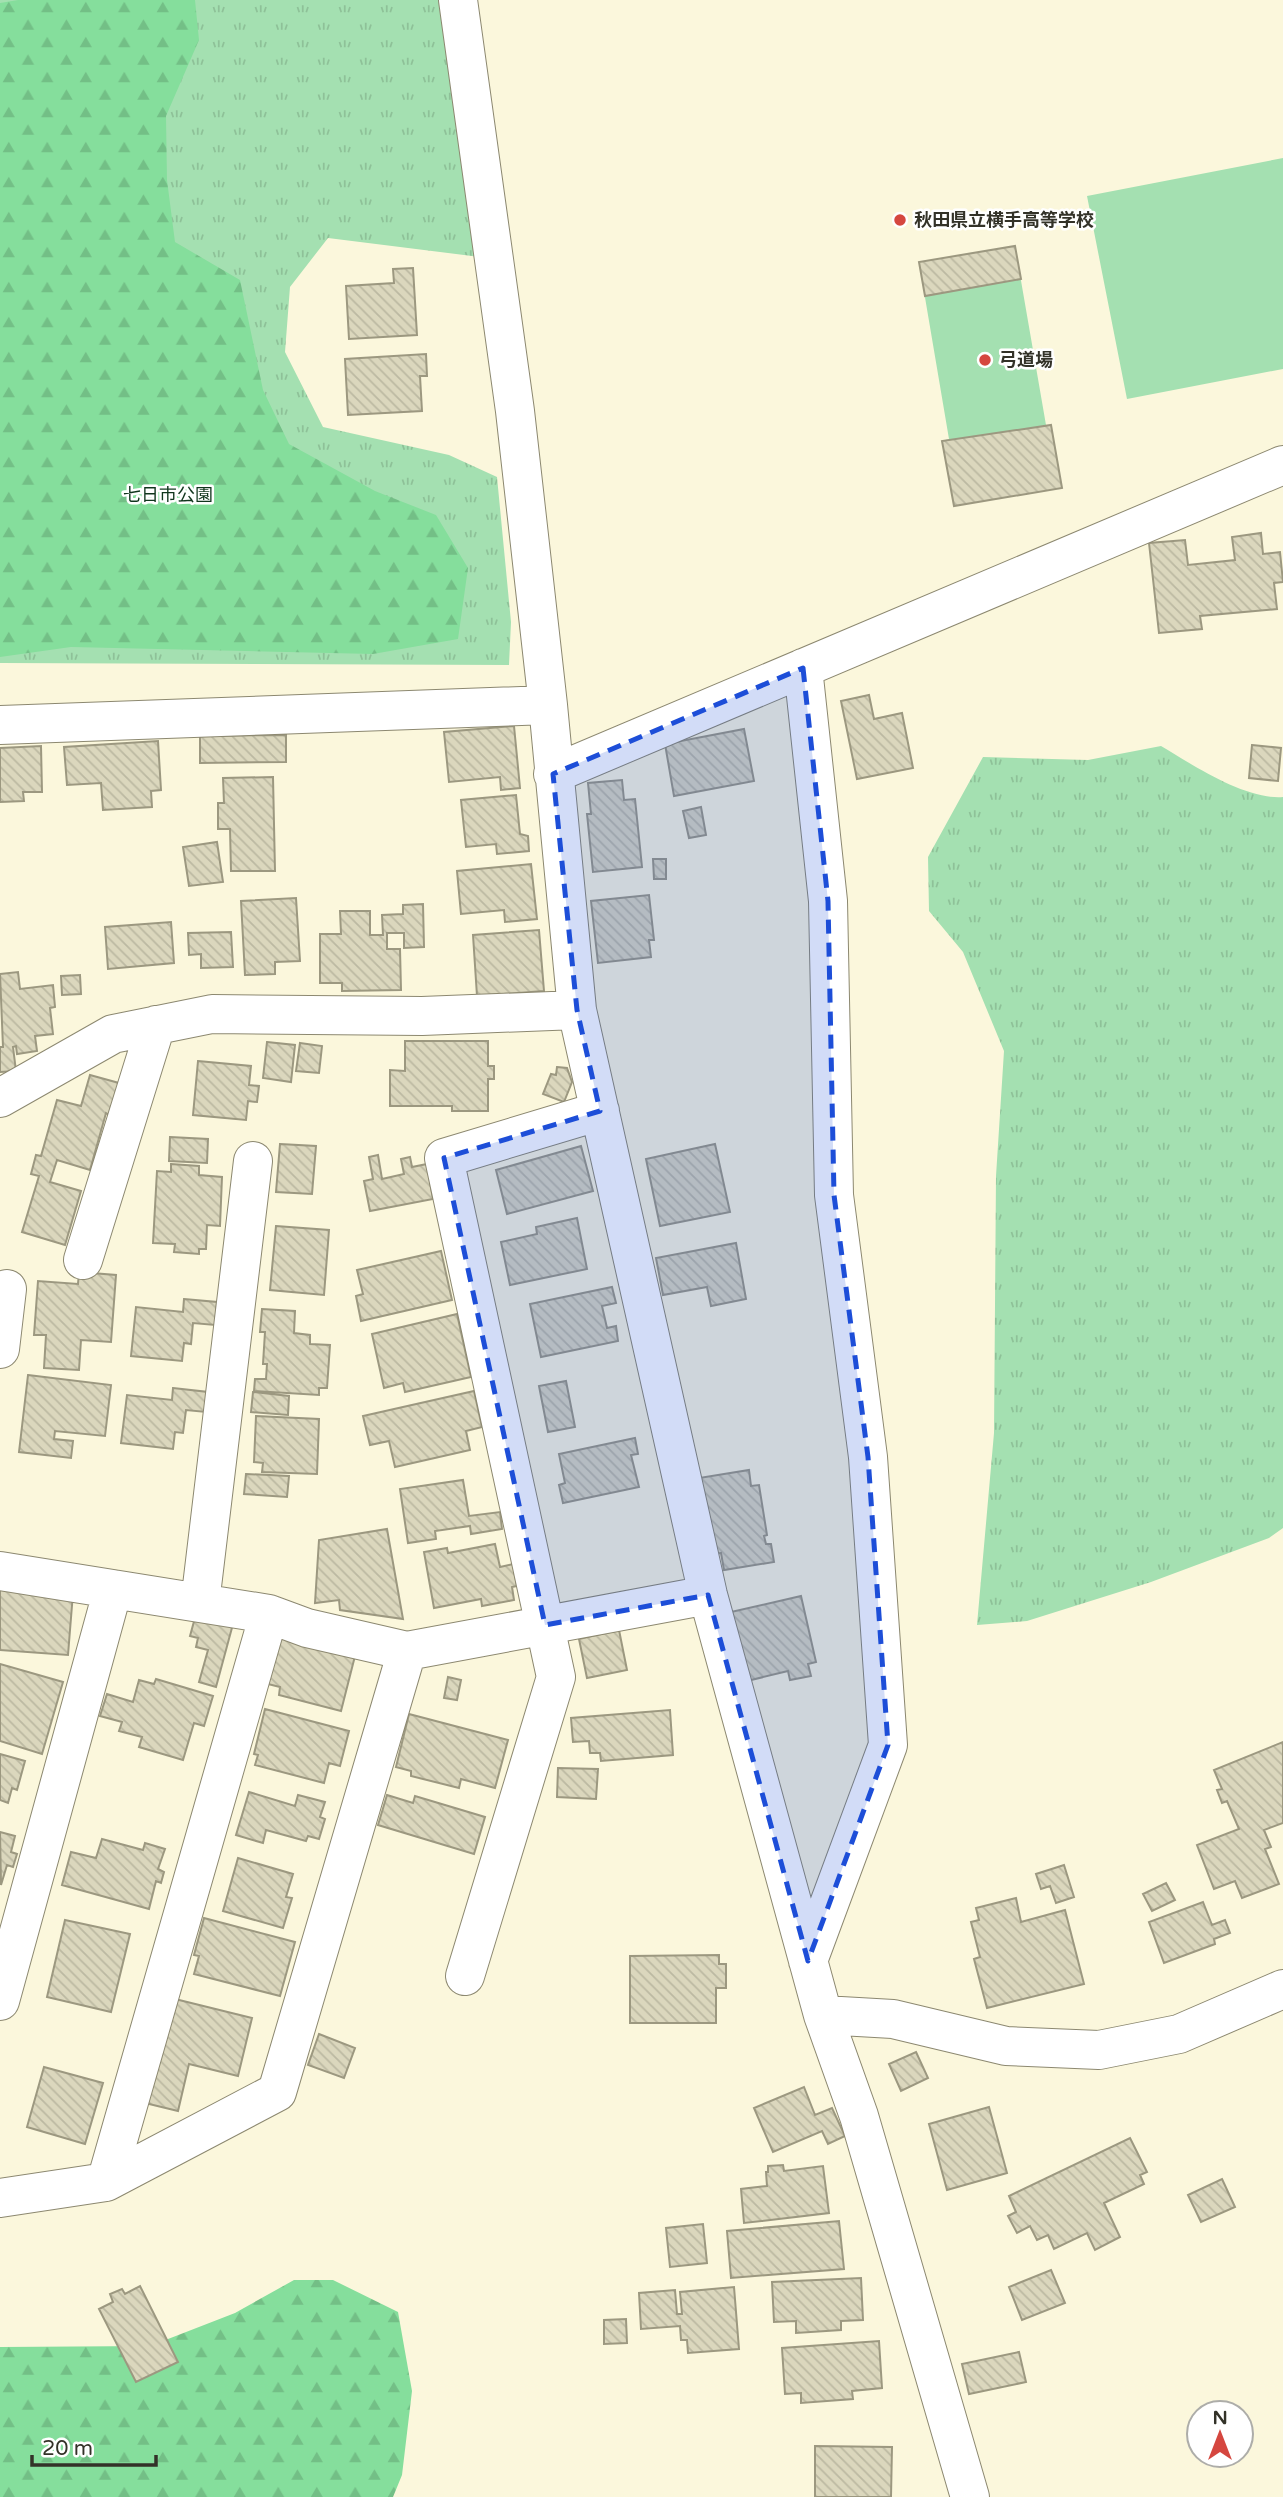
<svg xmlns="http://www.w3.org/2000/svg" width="1283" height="2497" font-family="'Varela Round','Noto Sans JP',sans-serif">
<defs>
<pattern id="grass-tufts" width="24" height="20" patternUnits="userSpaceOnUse" patternTransform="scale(1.75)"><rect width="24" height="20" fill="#a4e0b1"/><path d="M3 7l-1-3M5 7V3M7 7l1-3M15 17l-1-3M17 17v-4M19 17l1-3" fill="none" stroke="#8ec198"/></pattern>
<pattern id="forest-firs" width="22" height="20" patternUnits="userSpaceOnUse" patternTransform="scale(1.75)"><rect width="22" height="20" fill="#85de9c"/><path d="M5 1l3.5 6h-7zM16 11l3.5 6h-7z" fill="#73bf86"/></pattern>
<pattern id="building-back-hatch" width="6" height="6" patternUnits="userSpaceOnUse" patternTransform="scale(1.75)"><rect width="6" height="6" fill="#dbd7bd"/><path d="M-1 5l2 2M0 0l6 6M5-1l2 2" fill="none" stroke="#bcb9a2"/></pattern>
</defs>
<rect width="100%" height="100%" fill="#fbf7dc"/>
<path fill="url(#grass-tufts)" d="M0,0H445L480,257L328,238L290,287L285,352L323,427L449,455L497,477L511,622L509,665L0,663Z
M1161,746C1193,765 1245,800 1283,797V1528L1269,1538L1151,1582L1027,1621L977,1625L994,1433L996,1176L1004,1051L963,952L929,911L928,857L983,757L1088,760Z"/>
<path fill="url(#forest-firs)" d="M18,0H195L199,40L166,116L167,180L175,242L240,280L263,390L289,444L375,491L436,515L468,568L458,639L373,654L71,647L0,657V3Z
M294,2280H333L398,2312L412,2391L402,2475L393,2497H0V2347L150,2346L235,2313Z"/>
<path fill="#a4e0b1" d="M1283,158V369L1127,399L1087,196Z
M1015,246L1046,425H1051L1062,488L954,506L942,441L949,439L919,262Z"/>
<path fill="url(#building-back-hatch)" stroke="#9c9880" stroke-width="2" d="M1015,246L1021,279L925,296L919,262Z
M413,268L417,335L349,339L346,286L394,283L393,269Z
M426,354L427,376H420L422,411L348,415L345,359Z
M1051,425L1062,488L954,506L942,441Z
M1261,533L1263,554L1280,552L1283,582L1274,583L1277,609L1200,616L1202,629L1159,633L1149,543L1185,540L1188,565L1235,560L1232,537Z
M869,695L874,719L902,713L913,768L857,779L841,701Z
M514,726L520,788L501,790L500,777L449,782L444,732Z
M744,729L754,781L674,796L665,744Z
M286,735V762L200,763V736Z
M158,741L161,790L151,791L152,807L103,810L101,783L67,785L64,747Z
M1252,745L1281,748L1278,781L1249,778Z
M41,746L42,792H23L24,801L0,802V748Z
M273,777L275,871H231L230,829H218V803H224L223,778Z
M622,780L624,800L635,799L642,867L593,872L587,814H591L588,783Z
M516,795L520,834L528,836L529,851L497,854L496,844L466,847L461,800Z
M701,807L706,835L689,838L683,811Z
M217,842L223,882L189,886L183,847Z
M653,859H666V879H654Z
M531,864L537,919L505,922L504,910L461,914L457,871Z
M649,895L654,940H649L651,957L598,963L591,901Z
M296,898L300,961L275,962V974L245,975L241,901Z
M423,904L424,947L404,948V933H387V949H400L401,990L342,991V983H320V934H341L340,911H370V935H383L382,915L403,914V905Z
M171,922L174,963L108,969L105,927Z
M539,930L544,991L477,996L473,935Z
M231,932L233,967L201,968V954L189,955L188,933Z
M18,972L20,989L53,985L55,1007L50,1008L53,1034L35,1036L37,1051L17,1054L16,1046L13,1047L16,1071L0,1072V1047H3L0,974Z
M80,975L81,994L62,995L61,976Z
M405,1041H488V1066H494V1079H488V1111H452V1106H390V1070L405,1071Z
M267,1042L295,1045L291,1082L263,1078Z
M300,1043L322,1046L319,1073L296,1071Z
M198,1061L251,1066L249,1085L259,1086L257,1102L248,1101L246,1120L193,1115Z
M557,1067L567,1068L572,1082L564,1102L543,1094L551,1074L556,1075Z
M90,1075L119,1083L109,1115L106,1113L90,1170L57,1160L50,1182L81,1191L65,1245L22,1232L39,1176L31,1174L36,1155L41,1156L57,1100L81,1106Z
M170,1137L208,1139L207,1163L169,1161Z
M280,1144L316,1146L312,1194L276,1192Z
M715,1144L730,1212L660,1226L646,1159Z
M581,1146L593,1191L507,1214L496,1170Z
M378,1155L382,1179L404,1174L401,1159L410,1157L412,1167L427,1164L433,1199L370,1211L364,1181L373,1179L369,1157Z
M171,1164L199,1166V1175L222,1177L220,1226L207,1225L206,1249H199V1254L174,1252L175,1244L153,1243L157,1171L171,1172Z
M577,1218L587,1269L510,1285L501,1242L537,1234L536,1227Z
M276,1226L329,1230L324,1295L270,1290Z
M736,1243L746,1299L711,1306L707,1287L663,1295L656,1258Z
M441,1251L452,1300L361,1321L356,1296L363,1294L357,1270Z
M79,1272L116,1275L111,1342L81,1340L79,1370L44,1368L46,1335H34L38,1281L78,1284Z
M612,1287L616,1303L602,1306L607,1328L616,1326L618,1341L541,1357L530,1304Z
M184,1299L217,1302L215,1325L193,1323L191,1344L184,1343L182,1361L131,1356L136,1307L183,1312Z
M262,1309L295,1311L294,1333L310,1335V1344L330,1345L327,1388H319V1395L254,1391L255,1379H266L267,1364H263L265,1332H260Z
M457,1314L471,1377L405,1392L403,1383L384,1388L372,1334Z
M28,1375L111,1385L105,1436L55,1431L54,1439L73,1441L71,1458L19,1452Z
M566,1381L575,1427L548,1432L539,1386Z
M173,1388L208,1392L206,1412L186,1410L183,1433L175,1432L173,1449L121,1443L127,1395L172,1400Z
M474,1391L482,1427L466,1431L470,1450L395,1467L389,1441L370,1445L363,1416Z
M253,1392L289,1396L288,1415L251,1412Z
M256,1416L319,1419L317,1474L262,1472L263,1463L254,1462Z
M635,1438L638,1454L631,1455L639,1487L563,1503L559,1485L565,1483L559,1454Z
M749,1470L751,1486L759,1485L767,1535L764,1536L766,1544H771L774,1562L724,1570L721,1553L705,1556L699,1478Z
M246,1474L289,1476L287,1497L244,1494Z
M463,1480L469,1516L500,1512L502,1529L471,1534L470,1526L435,1531L436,1539L408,1543L400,1489Z
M387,1529L403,1619L340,1610L339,1600L315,1603L319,1540Z
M495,1544L500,1567L513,1564L517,1586L512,1587L514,1600L482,1606L481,1599L434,1608L424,1552L447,1548L448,1553Z
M0,1587L73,1593L68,1655L0,1650Z
M801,1596L816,1662L808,1664L811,1676L790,1680L788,1671L747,1681L731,1612Z
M196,1614L233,1624L216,1687L199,1682L208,1650L196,1647L198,1638L190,1636Z
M619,1630L627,1670L587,1678L579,1639Z
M276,1636L355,1656L341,1711L279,1695L280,1687L264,1683Z
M0,1664L63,1682L42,1754L0,1741Z
M448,1677L461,1680L457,1700L444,1698Z
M156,1679L213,1696L204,1726L194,1723L183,1760L139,1747L142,1737L119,1731L122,1722L100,1716L107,1694L133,1702L139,1680L154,1684Z
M265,1709L349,1731L340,1766L329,1763L324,1783L255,1765L258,1755L254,1754Z
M670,1710L673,1755L601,1761L600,1753H590L589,1741L573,1742L571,1718Z
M409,1714L508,1740L495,1788L461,1779L459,1788L411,1776V1771L396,1767Z
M1283,1742V1823L1264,1830L1271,1847L1265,1849L1279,1884L1242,1898L1235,1881L1214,1889L1197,1845L1239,1829L1227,1801L1222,1803L1217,1790L1222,1789L1214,1770Z
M0,1754L25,1761L17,1790L12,1788L8,1803L0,1800Z
M558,1768L598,1769L596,1799L557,1797Z
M249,1792L295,1806L298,1795L325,1802L320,1817L325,1819L319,1839L308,1836L306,1841L266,1830L263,1843L236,1835Z
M387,1795L413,1803L415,1796L485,1817L474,1854L378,1825Z
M0,1832L15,1836L11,1852L17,1854L13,1867L7,1865L1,1885Z
M102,1839L143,1850L145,1843L165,1849L158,1869L164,1872L161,1883L156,1881L149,1909L62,1885L71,1852L96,1858Z
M238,1858L293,1874L286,1897L292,1898L283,1928L223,1911Z
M1064,1865L1074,1897L1056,1903L1050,1886L1041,1889L1036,1874Z
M1166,1883L1175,1900L1152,1911L1143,1894Z
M1016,1898L1021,1922L1065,1910L1084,1984L987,2008L974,1959L980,1957L971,1922L979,1920L976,1908Z
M1203,1902L1212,1925L1225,1920L1230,1933L1214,1939L1215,1944L1164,1963L1149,1922Z
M204,1918L295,1942L280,1996L194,1974L199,1956L194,1955Z
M65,1920L130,1934L111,2012L47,1997Z
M719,1955V1964H726V1988H716V2023H630V1956Z
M171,1998L252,2018L238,2076L189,2064L178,2111L145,2103Z
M319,2034L355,2048L344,2078L308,2065Z
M916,2052L928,2078L901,2091L889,2064Z
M44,2067L103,2083L85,2144L27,2127Z
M804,2087L815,2115L832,2108L845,2136L828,2144L822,2131L773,2152L754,2108Z
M989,2107L1007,2173L947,2190L929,2124Z
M1130,2138L1147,2172L1140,2175L1144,2184L1104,2203L1120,2237L1095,2250L1087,2233L1054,2249L1048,2235L1037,2240L1030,2226L1017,2233L1008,2216L1016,2212L1009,2196Z
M783,2165L784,2171L823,2166L829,2213L744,2223L741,2189L767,2186L766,2172H768V2166Z
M1222,2179L1235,2207L1201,2222L1188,2195Z
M839,2221L844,2269L731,2278L727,2231Z
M703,2224L707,2263L670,2267L666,2228Z
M1051,2270L1065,2303L1022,2320L1009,2287Z
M861,2278L863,2320L841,2321V2330L796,2333V2321L774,2322L772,2282Z
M140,2286L178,2362L136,2382L99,2309L113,2302L110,2294L122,2289L125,2294Z
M734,2287L739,2349L688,2353L687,2340H681L680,2326L641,2329L639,2293L675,2290L677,2314H682L680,2292Z
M626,2319L627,2343L604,2344V2320Z
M879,2341L882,2388L852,2391L853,2399L801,2403V2393L785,2394L782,2348Z
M1019,2352L1026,2382L969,2394L962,2364Z
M815,2446L892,2447L891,2497H815Z"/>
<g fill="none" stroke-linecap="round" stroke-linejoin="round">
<defs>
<path id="minor" d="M458,0L515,411L548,705L577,1010L708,1595L823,2015L859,2116L970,2497
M803,668L828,901L834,1195L868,1457L888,1745L808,1961
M0,725L548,705
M553,774L1283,465
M0,1098L113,1034L212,1014L422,1016L577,1010
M83,1260L156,1025
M0,1349L7,1289
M0,1571L269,1614L307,1628L407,1651L708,1595
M200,1603L253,1161
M465,1976L556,1677L444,1158L600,1111
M0,2001L113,1589
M823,2015L893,2019L1006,2046L1099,2050L1179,2034L1283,1989
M106,2182L269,1614
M0,2198L106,2182L277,2092L407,1651"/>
</defs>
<use href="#minor" stroke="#8c8870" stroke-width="40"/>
<use href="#minor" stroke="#fff" stroke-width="38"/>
</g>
<path fill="#1d4ed8" fill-opacity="0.2" stroke="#1d4ed8" stroke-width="5" stroke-dasharray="14 9" stroke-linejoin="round" d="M803,668L828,901L834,1195L868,1457L888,1745L808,1961L708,1595L545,1625L444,1158L600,1111L577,1010L553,774Z"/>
<g fill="#d5473f" stroke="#fff" stroke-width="2.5">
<circle cx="900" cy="220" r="7"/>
<circle cx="985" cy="360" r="7"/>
</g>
<g text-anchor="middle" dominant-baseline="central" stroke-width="5" stroke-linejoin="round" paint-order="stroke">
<g font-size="18" font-weight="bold" fill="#333228" stroke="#fff" text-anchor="start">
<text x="914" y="220">秋田県立横手高等学校</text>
<text x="999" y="360">弓道場</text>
</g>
<g font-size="18" fill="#10351c" stroke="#fff">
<text x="168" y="495">七日市公園</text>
</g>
</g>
<g transform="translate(1220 2434)"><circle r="33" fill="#ffffff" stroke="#adada9" stroke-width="2"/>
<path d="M0-5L12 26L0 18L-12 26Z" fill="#d5473f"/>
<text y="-10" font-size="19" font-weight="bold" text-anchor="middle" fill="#333228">N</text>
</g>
<path d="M32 2455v10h124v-10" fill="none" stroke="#333228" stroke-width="3.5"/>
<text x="42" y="2455" font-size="21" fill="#333228" stroke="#ffffff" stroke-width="5" paint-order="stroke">20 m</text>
</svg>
